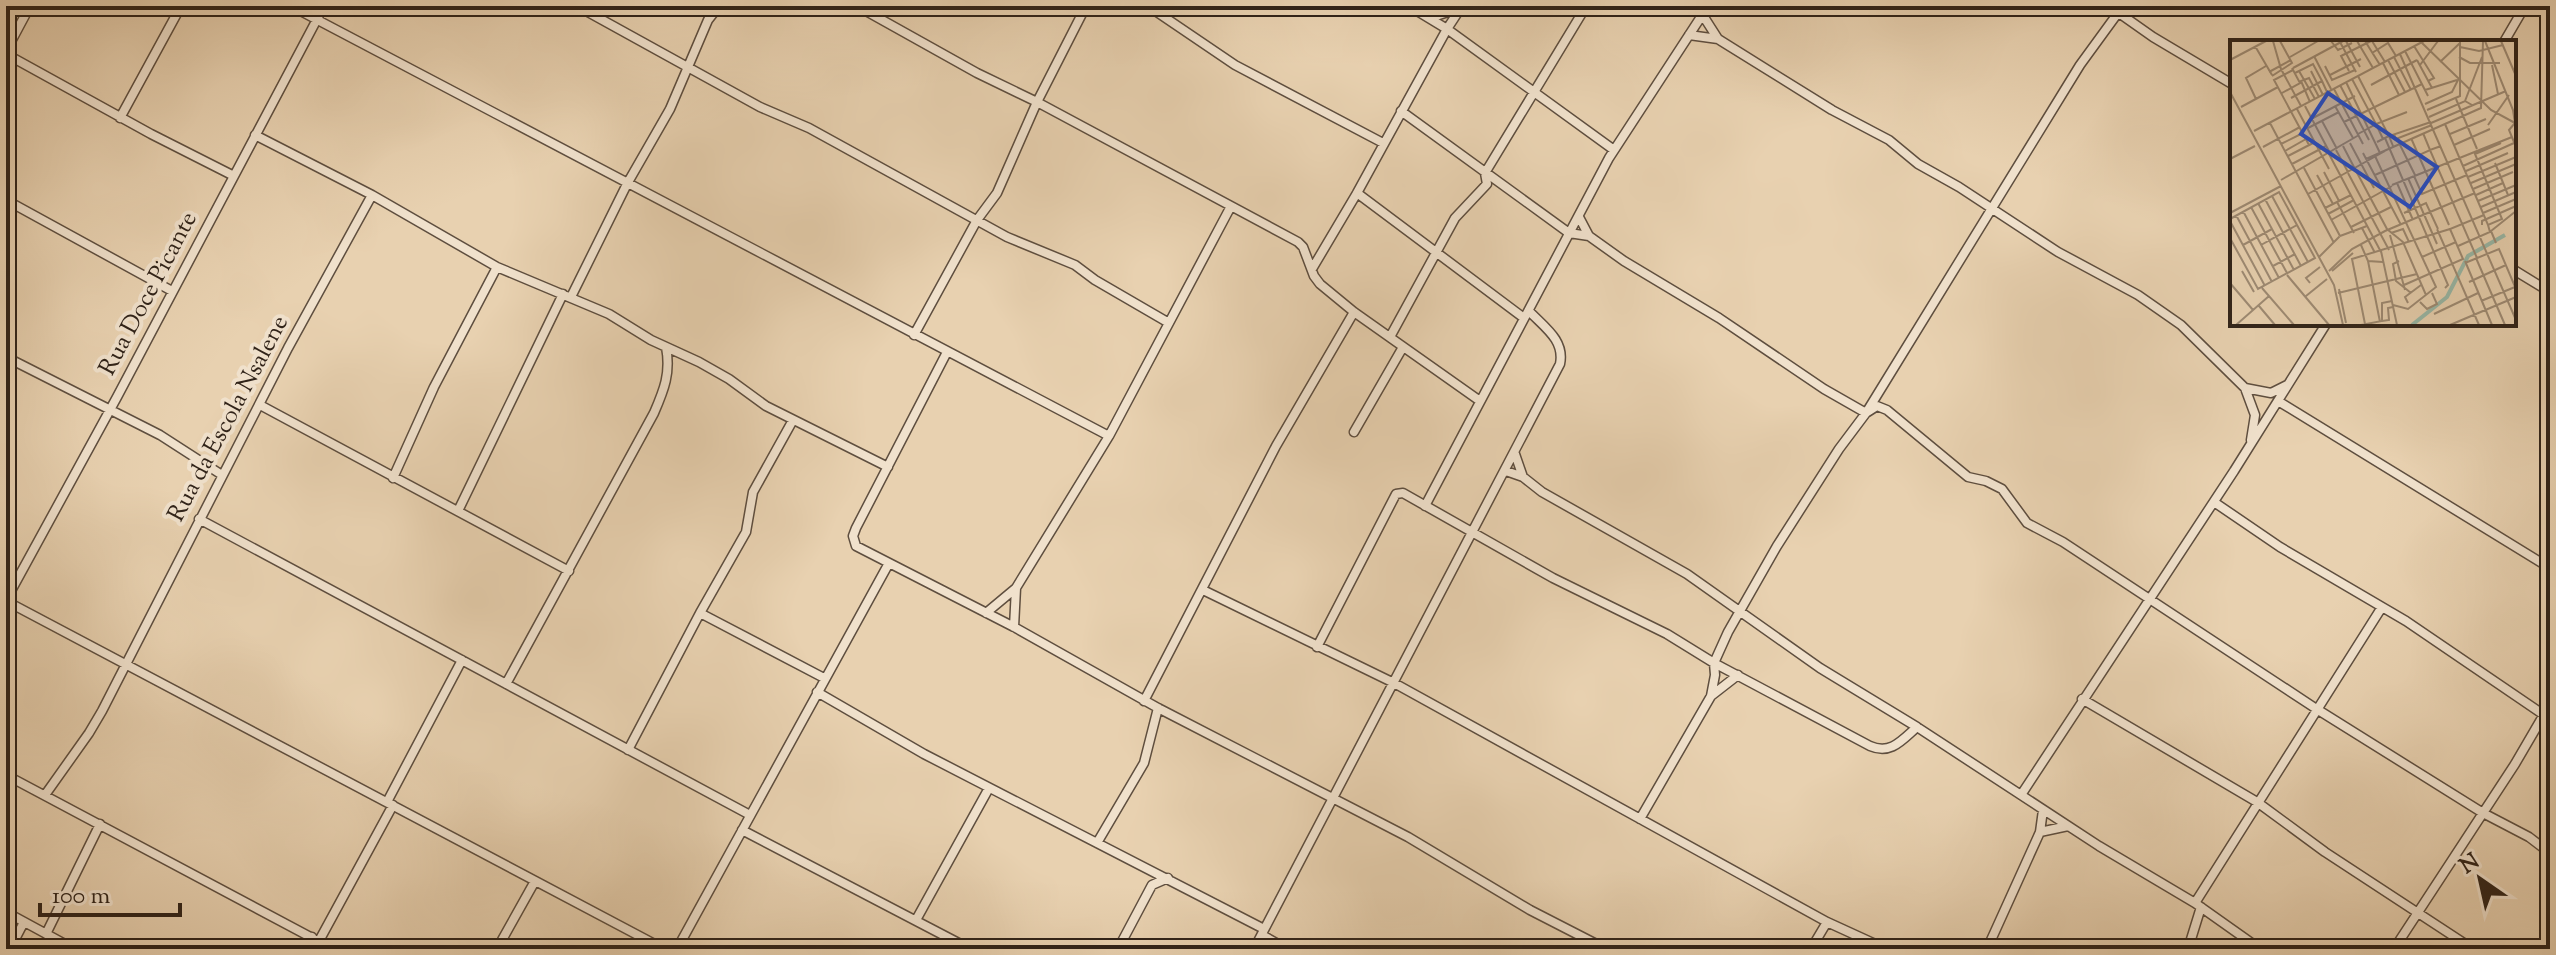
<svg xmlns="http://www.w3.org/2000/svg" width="2556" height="955" font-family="'Sorts Mill Goudy',serif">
<rect width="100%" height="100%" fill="#e8d1b0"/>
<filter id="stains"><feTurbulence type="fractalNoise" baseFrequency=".0025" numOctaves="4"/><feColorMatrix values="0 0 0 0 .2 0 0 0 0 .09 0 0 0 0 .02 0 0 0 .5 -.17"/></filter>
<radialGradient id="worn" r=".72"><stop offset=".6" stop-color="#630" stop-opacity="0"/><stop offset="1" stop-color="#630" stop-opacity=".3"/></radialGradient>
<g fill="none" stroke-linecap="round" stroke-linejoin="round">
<defs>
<path id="street" d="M291,6L1109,436
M577,6L760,107L809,128L1007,237L1075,265L1095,280L1169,323
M857,6L977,73L1037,102L1298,242L1303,247L1314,276L1320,284L1354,312L1480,401
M1148,6L1235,65L1383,143
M1462,6L1447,29L1614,150
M1573,6L1582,13L1587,6
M2109,6L2153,37L2232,84
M1702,14L1718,39L1832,110L1889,140L1918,164L1959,187L2058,252L2138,295L2181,325L2245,388L2271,393L2287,385
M1426,15H1439L1460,8
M1689,35L1718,39
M2504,42L2525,6
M6,51L30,6
M6,54L151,134L234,176
M1401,111L1569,233L1589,236
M120,118L181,6
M255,135L372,195L497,267L609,314L651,340L699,362L729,379L766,406L888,467
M1357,193L1524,318
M6,200L172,291
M1579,217L1589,236L1624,261L1719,318L1824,389L1866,413L1877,406L1887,410L1968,477L1986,481L2002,489L2027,523L2063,542L2315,708L2483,813L2529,837L2550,853
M1312,269L1357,193L1447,29L1409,6
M2514,270L2550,292
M571,297L627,184L670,109L708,20L719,6
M914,335L977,220L997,193L1037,102L1086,6
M1390,337L1455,218L1487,184L1485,173L1582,13
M947,352L856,528L853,536L856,546L1014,627L1158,708L1408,837L1530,910L1606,949
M6,357L160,435L222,475
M2245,388L2255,415L2251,440
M2278,401L2550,568
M260,405L569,571
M1354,432L1403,347
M1515,454L1523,477
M1506,471L1523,477L1542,492L1687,574L1820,668L1917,727
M393,478L434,387L497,267
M2214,502L2280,547L2406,621L2550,719
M1425,506L1609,158L1708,6
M458,511L563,294
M199,519L750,815
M1203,590L1394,683L1827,922L1886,949
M6,600L117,397L324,6
M6,601L664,949
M700,613L824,678
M986,613L1016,588
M1014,627L1016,588L1109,436L1230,208
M1317,647L1396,494L1403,493L1553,578L1667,634L1714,663L1870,746C1891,755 1902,740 1917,727L2099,846L2195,903L2260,949
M506,684L654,413C664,390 671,373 666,347
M817,692L924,754L1264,929
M1711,696L1738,675
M2082,699L2257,802L2325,852L2473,949
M1144,701L1276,446L1354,312
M628,750L700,613L746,532L753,492L793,420
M6,775L333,949
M45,795L89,733L102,711L288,348L372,195
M2021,795L2234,471L2326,324
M387,802L462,660
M1640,819L1711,696L1715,675L1714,663L1728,632L1777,546L1839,449L1866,413L2080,65L2123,6
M742,830L970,949
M2040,832L2068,826
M1097,843L1144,763L1158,708
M2195,903L2382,607
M6,912L74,949
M916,920L989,788
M46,934L100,824
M1262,935L1287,949
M319,941L393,805
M10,949L24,922
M305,949L312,937
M497,949L535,881
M677,949L889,563
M1118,949L1152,885L1168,878
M1254,949L1560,364C1565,340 1544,327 1529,311
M1811,949L1827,922
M1987,949L2040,832L2043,810
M2188,949L2201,907
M2394,949L2515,764L2550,704"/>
</defs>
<use href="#street" stroke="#5e4e3f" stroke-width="11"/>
<use href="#street" stroke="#f0e1cc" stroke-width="8"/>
</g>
<g text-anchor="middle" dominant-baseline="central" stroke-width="8" stroke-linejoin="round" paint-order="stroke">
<g font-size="24" fill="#302319" stroke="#f0e1cc">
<text transform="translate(149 294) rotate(-62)">Rua Doce Picante</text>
<text transform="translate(229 419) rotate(-62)">Rua da Escola Nsalene</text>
</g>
</g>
<g transform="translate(2230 40)">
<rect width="286" height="286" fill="#e8d1b0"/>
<path fill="none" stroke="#98b8a7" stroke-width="4" d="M182,285L217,257L238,216L275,195"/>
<path fill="none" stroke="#9e8b74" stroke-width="2" d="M43,1L51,29L71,66M101,1L108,10L122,3M116,1L130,27M127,1L143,28M135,1L150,25M142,1L155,22M255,1L283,70L285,83L279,90L286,107M271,1L286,36M110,2L126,32M191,2L261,70L285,83M25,6L42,35M184,6L204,38L198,41M230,7L249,11L273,5M175,11L198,56M142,13L158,3L166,16M170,14L286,280M84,16L101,49M60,17L88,1M164,17L181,50M229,17L240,23H270M0,20L36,1M158,20L175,52M187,20L202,48M210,22L230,3M153,23L169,55M190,25L208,1M262,25L268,54M95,26L102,40L125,30M63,28L113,1M63,30L44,40L79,105M69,31L85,59M81,31L93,55M119,31L111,16L141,1M39,32L61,20M65,33L83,24L92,41M100,35L131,19M42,36L62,23L50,1M128,36L159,96L147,102M122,39L146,84L128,94M116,42L150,113M110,45L139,100M141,45L187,20M104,49L133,104M195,50L227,40M0,52L104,245L113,285M52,53L70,43L62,28M61,58L92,41L97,52M26,59L16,38L36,26M226,59L247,109M235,61L252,17M80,62L71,41L79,38L89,57M195,64L222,52L229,38M75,66L100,113M105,66L123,98M11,67L48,47M67,69L99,129M197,70L230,56V2M199,77L235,61L242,65M81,79L125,56M92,81L107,109M114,82L192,44M40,83L104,203M201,83L276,51M215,84L258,185L272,179L245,114L271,103M258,85L279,55M78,88L109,72M24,91L194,1M193,93L200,110L211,106M164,94L166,99L202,85M220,94L256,79M155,98L218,245L215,248M181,98L219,185M153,99L146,84L177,72M120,103L144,148M169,103L185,135M51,104L73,93M224,105L260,89M113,106L125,129M163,106L159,96L201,82M33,107L70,87M106,110L118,132M55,111L76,99M133,113L171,185M99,114L151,212M58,116L85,102M145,116L206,247L178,269L163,265M0,119L25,106M136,119L251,68L253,1M265,123L278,155M62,124L96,106M233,126L284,103M74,128L110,196M125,129L157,189L173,202L196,255M236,131L278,113M94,132L109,161M118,133L159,210M87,135L103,164M145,135L200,110L247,218M184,136L192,154L237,135M238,137L286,117M178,138L207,204M51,140L129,95M167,143L183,180M241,143L286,124M162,145L282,97M243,149L283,132M78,154L155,111M246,155L273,143M42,156L78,222M35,159L71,226M248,161L286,145M107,162L124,193M28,163L64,230M21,167L57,233M251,167L286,152M95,168L121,155M13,171L49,238M0,173L51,146M174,173L196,163L208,189M253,173L286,159M98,174L124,160M6,175L42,242M0,179L49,152L85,218L28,249L0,198M101,180L162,146M0,181L35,246M252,185V181L286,166M121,187L161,167M132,188L145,213M207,189L249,285M161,193L173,189L179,202M160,195L175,250M110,196L137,186M266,203L261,191L286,171M13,205L42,189M31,205L67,185M131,205L138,221L153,222M228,206L260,192L258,185M151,211L167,285M89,217L110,196M192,217L226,202M246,218L275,285M138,221L150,282M169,221L163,224L166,241L181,253M235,221L262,285M235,223L269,209L286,249M43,226L65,214M12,231L24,252M99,231L122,209L155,191L245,153M102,231L123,213M57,235L99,285M239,242L276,225M0,243L23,270M80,243L76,238L90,227M174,245L233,219L220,189L254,175M32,248L64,285M109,249L116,283M108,253L187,234M76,256L97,239M251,261L285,247M190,262L197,269L207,264L202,253M178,263L175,257L191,245M29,266L45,285M204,274L248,253M152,281L159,280L158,268L163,267M135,284L122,219L220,189M6,285L39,256M131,285L152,281V263L162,261M220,285L286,257"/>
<path fill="#1d4ed8" fill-opacity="0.15" stroke="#1d4ed8" stroke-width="4" d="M98,53L207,127L180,167L71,94Z"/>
<rect width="286" height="286" fill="none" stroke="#302319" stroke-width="4"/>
</g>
<rect width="2556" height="955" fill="none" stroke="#e8d1b0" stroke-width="32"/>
<rect x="8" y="8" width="2540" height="939" fill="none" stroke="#302319" stroke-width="4"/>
<rect x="16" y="16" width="2524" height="923" fill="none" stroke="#302319" stroke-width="2"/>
<g transform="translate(2480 879) rotate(326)" stroke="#f0e1cc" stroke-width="6" paint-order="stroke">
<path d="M0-6L14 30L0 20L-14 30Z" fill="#302319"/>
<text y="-12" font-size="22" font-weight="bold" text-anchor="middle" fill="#302319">N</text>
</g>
<path d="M40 903v12h140v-12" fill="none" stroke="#302319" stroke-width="4"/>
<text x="52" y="903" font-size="24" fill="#302319" stroke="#f0e1cc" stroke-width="6" paint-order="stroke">100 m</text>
<rect width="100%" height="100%" filter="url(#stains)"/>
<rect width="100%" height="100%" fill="url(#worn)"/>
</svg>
